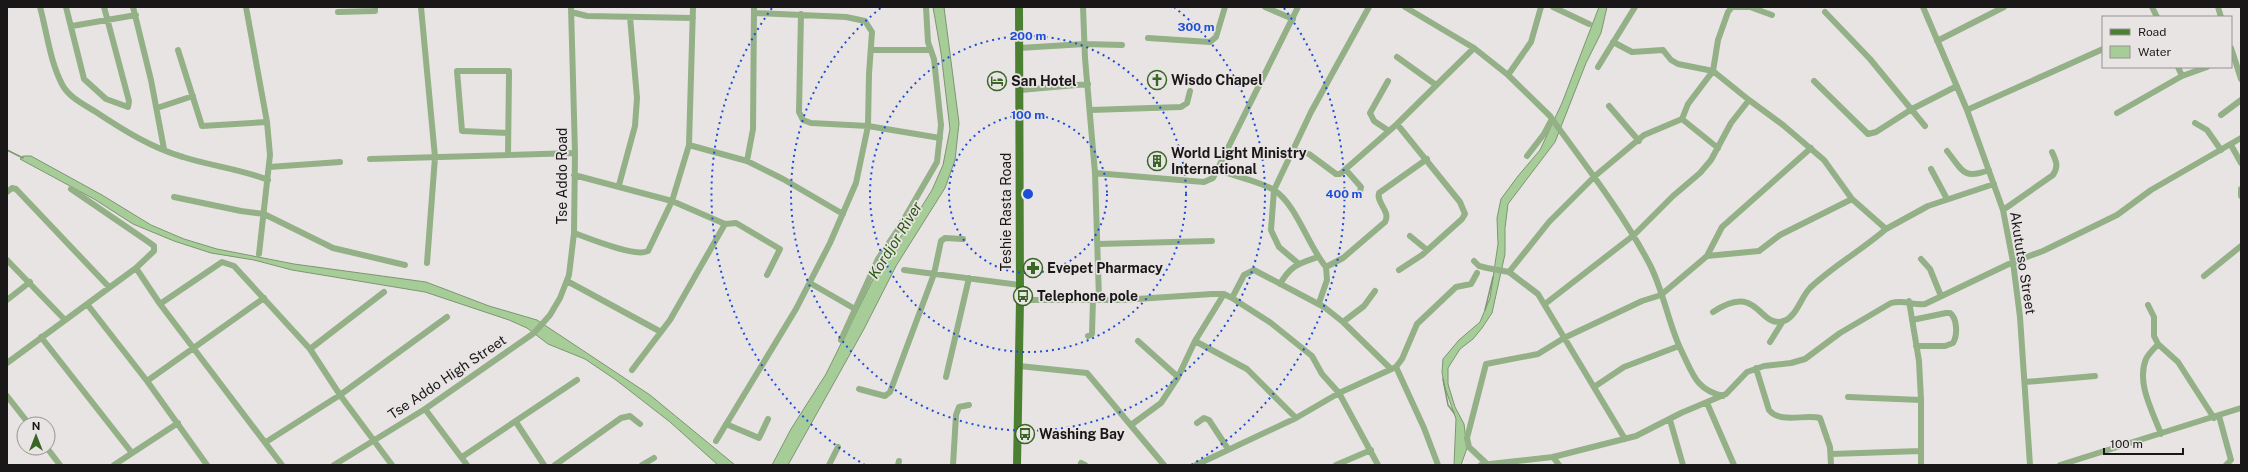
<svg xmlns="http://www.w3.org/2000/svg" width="2248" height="472" font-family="'Public Sans',sans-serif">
<rect width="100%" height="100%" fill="#e9e4e4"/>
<path fill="#a6cd97" stroke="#7c9671" d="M933,7H944L959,123L955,160L945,188L896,266L864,329L788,465H772L791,429L826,374L882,261L914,219L932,190L943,165L950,129L941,53Z
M1599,7H1607L1601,33L1586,63L1555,142L1508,204L1505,228V254L1492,313L1482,328L1473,339L1460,349L1448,368V384L1455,407L1464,424L1467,448L1461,465H1454L1456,419L1444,385L1442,372L1443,359L1459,340L1480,322L1490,298L1498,244L1497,218L1501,199L1518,176L1540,150L1562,103Z
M23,156H31L102,195L151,225L184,239L217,249L294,264L426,282L489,306L537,320L650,395L735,465H718L670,422L616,380L585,359L548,344L527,328L509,320L425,292L292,270L254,260L211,253L174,241L133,224L94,199L20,159Z"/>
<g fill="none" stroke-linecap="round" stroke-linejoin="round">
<path stroke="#7c9671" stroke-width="1.5" d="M7,150L23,158
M1485,310L1493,277
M1443,379L1448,405L1454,413"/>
<path stroke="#93b087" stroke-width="6" d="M40,7C47,32 50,63 63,86C70,98 85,105 96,112C123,130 152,148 183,157C211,166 241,169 268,180
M66,7L84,79L106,99L128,107L129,101L104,7
M133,7L151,80L164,149
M246,7L267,122L270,155L259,254
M421,7L435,157L427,263
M1083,7L1085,58L1095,173L1099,299
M1265,7L1293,19
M1405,7L1474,48L1508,75L1550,116L1552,119L1544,134L1527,156
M1553,7L1589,24
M1734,7H1750L1772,15
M1923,7L1967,110L2003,210L2013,262L2020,317L2030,465
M2152,7L2157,17
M2218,7L2221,17
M338,12L375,11V7
M571,12L587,16L693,18
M1825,12L1870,59L1925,126
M801,14L799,112L803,120L811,123L868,126L940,138
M72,26L136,15
M1148,38L1210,42L1216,37L1225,7
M1937,41L2004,7
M1613,42L1632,52L1663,50L1671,60L1678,64L1713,71L1749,100
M1019,48L1085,44L1122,45
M2231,48L2234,57
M178,50L202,126L267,122
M872,50H929
M1397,57L1436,85
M2231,58L2234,57L2241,79
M1598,67L1635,7
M2178,67L2182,76L2207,67
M1508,75L1531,42L1541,7
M1388,81L1370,113L1374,121L1389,131
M1814,81L1868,134L1876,132L1912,109L1957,86
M1020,90L1088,84
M1609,106L1639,141
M157,108L193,96
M1091,110L1181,107L1187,103L1190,91
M1967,110L2103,49
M2117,113L2182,76
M2221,115L2241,100
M1552,119C1586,166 1622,212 1649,263C1664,291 1668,324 1682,352C1693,374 1696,390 1723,396
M1682,119L1718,148
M2195,123L2207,130L2221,150
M1397,124L1460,202L1465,214L1462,219L1422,255L1399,270
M689,145L747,161L783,179L843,214
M2231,145L2241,163
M1811,148L1722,227L1707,256L1759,251L1780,235L1852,199
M1293,149L1309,154L1336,174H1340L1397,124L1474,48
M1947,151C1963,171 1963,180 1989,170
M508,155L509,74V71H457L462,131L508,133
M370,159L575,153
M747,161L753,129L754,7
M269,167L340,162
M1931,169L1947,199
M1218,170C1234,176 1259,181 1274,190C1297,205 1308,246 1326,267
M1346,170L1361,187L1360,192L1356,195
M1095,173L1204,182L1213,178L1298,7
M574,175L672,201L725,224L736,223L780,249L767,275
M619,185L635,126L637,98L630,17
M2241,189V196
M7,192L12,188L16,189L109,287
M174,197L241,211L264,214L333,248L405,265
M2003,210L2053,175C2059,166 2056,161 2052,152
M574,233C588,238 636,258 648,251L672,201L689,145L693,7
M1410,236L1427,250
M1098,244L1212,241
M1921,259L1930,269L1941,296
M7,260L65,320
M1474,261L1479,266L1487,268L1509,272L1538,294L1625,439
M1299,264L1279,247L1271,230L1274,190L1311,112L1369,7
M136,268L160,304L282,465
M904,270L1020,285
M1509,272L1549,222L1595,176L1644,135L1682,119L1688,104L1713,71L1718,40L1728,12L1732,7
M2204,276L2241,246
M567,281L661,332
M810,283L855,309
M1280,284C1291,265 1298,264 1318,257
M1232,298L1271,323L1312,356L1322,374L1339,393L1378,465
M7,300L30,282
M1020,300H1122L1212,294H1224L1232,298L1244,275L1254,270L1324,307L1343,322L1390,368
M1909,301L1919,361L1921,400V465
M1319,303L1327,280L1326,267L1343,258L1385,222C1391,211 1376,203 1379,193L1427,159
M87,304L147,381L207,465
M160,304L222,262L234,266L310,349L340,395L392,465
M1545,304L1634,235L1673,196L1700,173L1711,160L1731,123L1749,100L1783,125L1824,160L1852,199L1886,229L1928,206L1994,184
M2148,305L2154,317V336L2158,344L2178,362L2214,418
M1713,312C1759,281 1758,329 1784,321C1797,316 1801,297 1810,288C1833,266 1862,250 1886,229
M1912,320L1946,313H1950C1957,318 1958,335 1953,343L1945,346H1916
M1343,322L1364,306L1375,291
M1088,336L1092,334L1093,299
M41,337L132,453
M841,340L878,259L897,231L937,162L941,125L934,59L928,42L926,7
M1138,341L1178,377L1195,341L1247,369L1296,418
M1195,341L1224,294
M1770,342L1783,321
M2158,344C2154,349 2149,353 2146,359C2136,383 2153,412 2161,434
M310,349L384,292
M7,363L136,268L154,251V246L150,243L71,189
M1019,366L1087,373L1164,465
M1396,367L1424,428L1438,465
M1756,368L1769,410C1780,424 1805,414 1820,418L1830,447L1831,465
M632,370L670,320L725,224
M946,377L969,278
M147,381L264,298
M2025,382L2095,376
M1594,387L1624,367L1679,346
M859,389L885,396L890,392L934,274L941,241L945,238L963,239
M7,396L29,424
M1848,397L1921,400
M1707,403L1734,465
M425,409L467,465
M2219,416L2231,460L2226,465
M1670,420L1683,465
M516,422L544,465
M1197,423L1204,418L1209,420L1228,449
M726,424L759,438L768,419
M1131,425L1161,403L1178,377
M716,441L796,309L830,243L856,183L868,126L869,74L872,32L865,21L846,17L755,13
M266,442L340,395L447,317
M47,448L60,465
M1831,454L1920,451
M462,457L577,380
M1553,457L1559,465
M1081,463L1085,465
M1486,463L1469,447L1467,438L1486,364L1538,354L1564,338L1642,301L1661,295L1707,256
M114,465L178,423
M334,465L425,409L534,333L550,315L560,298L569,275L574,233L575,153L571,7
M555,465L621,418L630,416L640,424
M642,465L654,458
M829,465L838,447
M898,465L899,461
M953,465L956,415L959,407L969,405
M1196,465L1296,418L1339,393L1396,367L1402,359L1417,324L1456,287L1471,284L1477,273
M1336,465L1371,450
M1481,465L1553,457L1636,436L1681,413L1726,394L1747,372L1764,366L1791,363L1805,359L1840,333L1891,303C1904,299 1914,306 1925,304L2013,262L2043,251L2117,215L2151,190L2241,138
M2060,465L2241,408"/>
<path stroke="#4b8033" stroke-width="8" d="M1017,465L1020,300L1019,7"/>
</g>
<g fill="none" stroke="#1d4ed8" stroke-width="2" stroke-dasharray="2 4">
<circle cx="1028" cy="194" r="79"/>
<circle cx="1028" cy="194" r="158"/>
<path d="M1174 7A237 237 0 1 1 882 7"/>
<path d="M865 465A316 316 0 0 1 772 8M1284 8A316 316 0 0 1 1191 465"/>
</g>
<defs>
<symbol id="church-ring" viewBox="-11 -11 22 22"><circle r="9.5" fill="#e9e4e4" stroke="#396625" stroke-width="1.5"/><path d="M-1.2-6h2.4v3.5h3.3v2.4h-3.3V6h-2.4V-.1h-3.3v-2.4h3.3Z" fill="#396625"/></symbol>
<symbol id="hotel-ring" viewBox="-11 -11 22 22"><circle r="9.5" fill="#e9e4e4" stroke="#396625" stroke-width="1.5"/><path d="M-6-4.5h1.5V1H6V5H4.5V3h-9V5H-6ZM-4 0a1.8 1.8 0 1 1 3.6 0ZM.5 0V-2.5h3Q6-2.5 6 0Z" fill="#396625"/></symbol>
<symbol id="building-ring" viewBox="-11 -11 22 22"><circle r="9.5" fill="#e9e4e4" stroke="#396625" stroke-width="1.5"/><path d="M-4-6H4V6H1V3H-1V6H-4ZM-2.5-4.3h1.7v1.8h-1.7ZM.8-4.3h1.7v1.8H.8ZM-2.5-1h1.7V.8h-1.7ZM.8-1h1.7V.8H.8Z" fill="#396625"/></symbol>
<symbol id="pharmacy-ring" viewBox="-11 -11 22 22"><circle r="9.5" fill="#e9e4e4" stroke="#396625" stroke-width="1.5"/><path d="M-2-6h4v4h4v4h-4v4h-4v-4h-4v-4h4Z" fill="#396625"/></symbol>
<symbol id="bus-ring" viewBox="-11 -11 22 22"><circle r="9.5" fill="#e9e4e4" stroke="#396625" stroke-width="1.5"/><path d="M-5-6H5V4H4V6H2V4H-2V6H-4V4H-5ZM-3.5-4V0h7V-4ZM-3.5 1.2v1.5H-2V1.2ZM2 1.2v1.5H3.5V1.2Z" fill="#396625"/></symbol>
</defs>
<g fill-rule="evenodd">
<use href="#church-ring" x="1146" y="69" width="22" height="22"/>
<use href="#hotel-ring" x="986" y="70" width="22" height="22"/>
<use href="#building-ring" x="1146" y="150" width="22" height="22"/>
<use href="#pharmacy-ring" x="1022" y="257" width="22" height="22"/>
<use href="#bus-ring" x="1012" y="285" width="22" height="22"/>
<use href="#bus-ring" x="1014" y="423" width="22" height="22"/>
</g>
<g text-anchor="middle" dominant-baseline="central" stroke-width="3.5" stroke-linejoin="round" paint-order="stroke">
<g font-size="14" font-weight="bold" fill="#191718" stroke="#e9e4e4" text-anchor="start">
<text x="1171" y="80">Wisdo Chapel</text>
<text x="1011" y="81">San Hotel</text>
<text x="1171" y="153">World Light Ministry<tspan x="1171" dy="16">International</tspan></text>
<text x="1047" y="268">Evepet Pharmacy</text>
<text x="1037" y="296">Telephone pole</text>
<text x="1039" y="434">Washing Bay</text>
</g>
<g font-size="14" fill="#191718" stroke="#e9e4e4">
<text transform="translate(562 176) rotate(-90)">Tse Addo Road</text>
<text transform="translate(1006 212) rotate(-90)">Teshie Rasta Road</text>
<text transform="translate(2023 263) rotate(81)">Akututso Street</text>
<text transform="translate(447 377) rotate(-34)">Tse Addo High Street</text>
</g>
<g font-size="15" font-style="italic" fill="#2a5a10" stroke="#e9e4e4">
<text transform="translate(895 240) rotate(-58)">Kordjor River</text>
</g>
</g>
<circle cx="1028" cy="194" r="6" fill="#1d4ed8" stroke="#e9e4e4" stroke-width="2"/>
<g font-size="12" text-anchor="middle" font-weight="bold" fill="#1d4ed8" stroke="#e9e4e4" stroke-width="3.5" stroke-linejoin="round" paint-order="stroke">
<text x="1196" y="31">300 m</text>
<text x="1028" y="40">200 m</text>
<text x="1028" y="119">100 m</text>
<text x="1344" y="198">400 m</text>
</g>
<rect width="2248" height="472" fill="none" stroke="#191718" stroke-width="16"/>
<rect x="2102" y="16" width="130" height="52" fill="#e9e4e4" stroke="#969292"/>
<rect x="2110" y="29" width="20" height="6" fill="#4b8033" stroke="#969292"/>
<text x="2138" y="36" font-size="12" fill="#191718">Road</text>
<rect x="2110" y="46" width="20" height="12" fill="#a6cd97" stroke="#969292"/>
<text x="2138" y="56" font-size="12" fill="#191718">Water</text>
<g transform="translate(36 436)"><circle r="19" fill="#e9e4e4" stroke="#969292"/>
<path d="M0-3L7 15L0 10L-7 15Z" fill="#396625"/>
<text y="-6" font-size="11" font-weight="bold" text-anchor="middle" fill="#191718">N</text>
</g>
<path d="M2104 448v6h79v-6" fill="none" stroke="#191718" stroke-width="2"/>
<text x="2110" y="448" font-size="12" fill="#191718" stroke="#e9e4e4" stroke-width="3" paint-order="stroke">100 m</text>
</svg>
